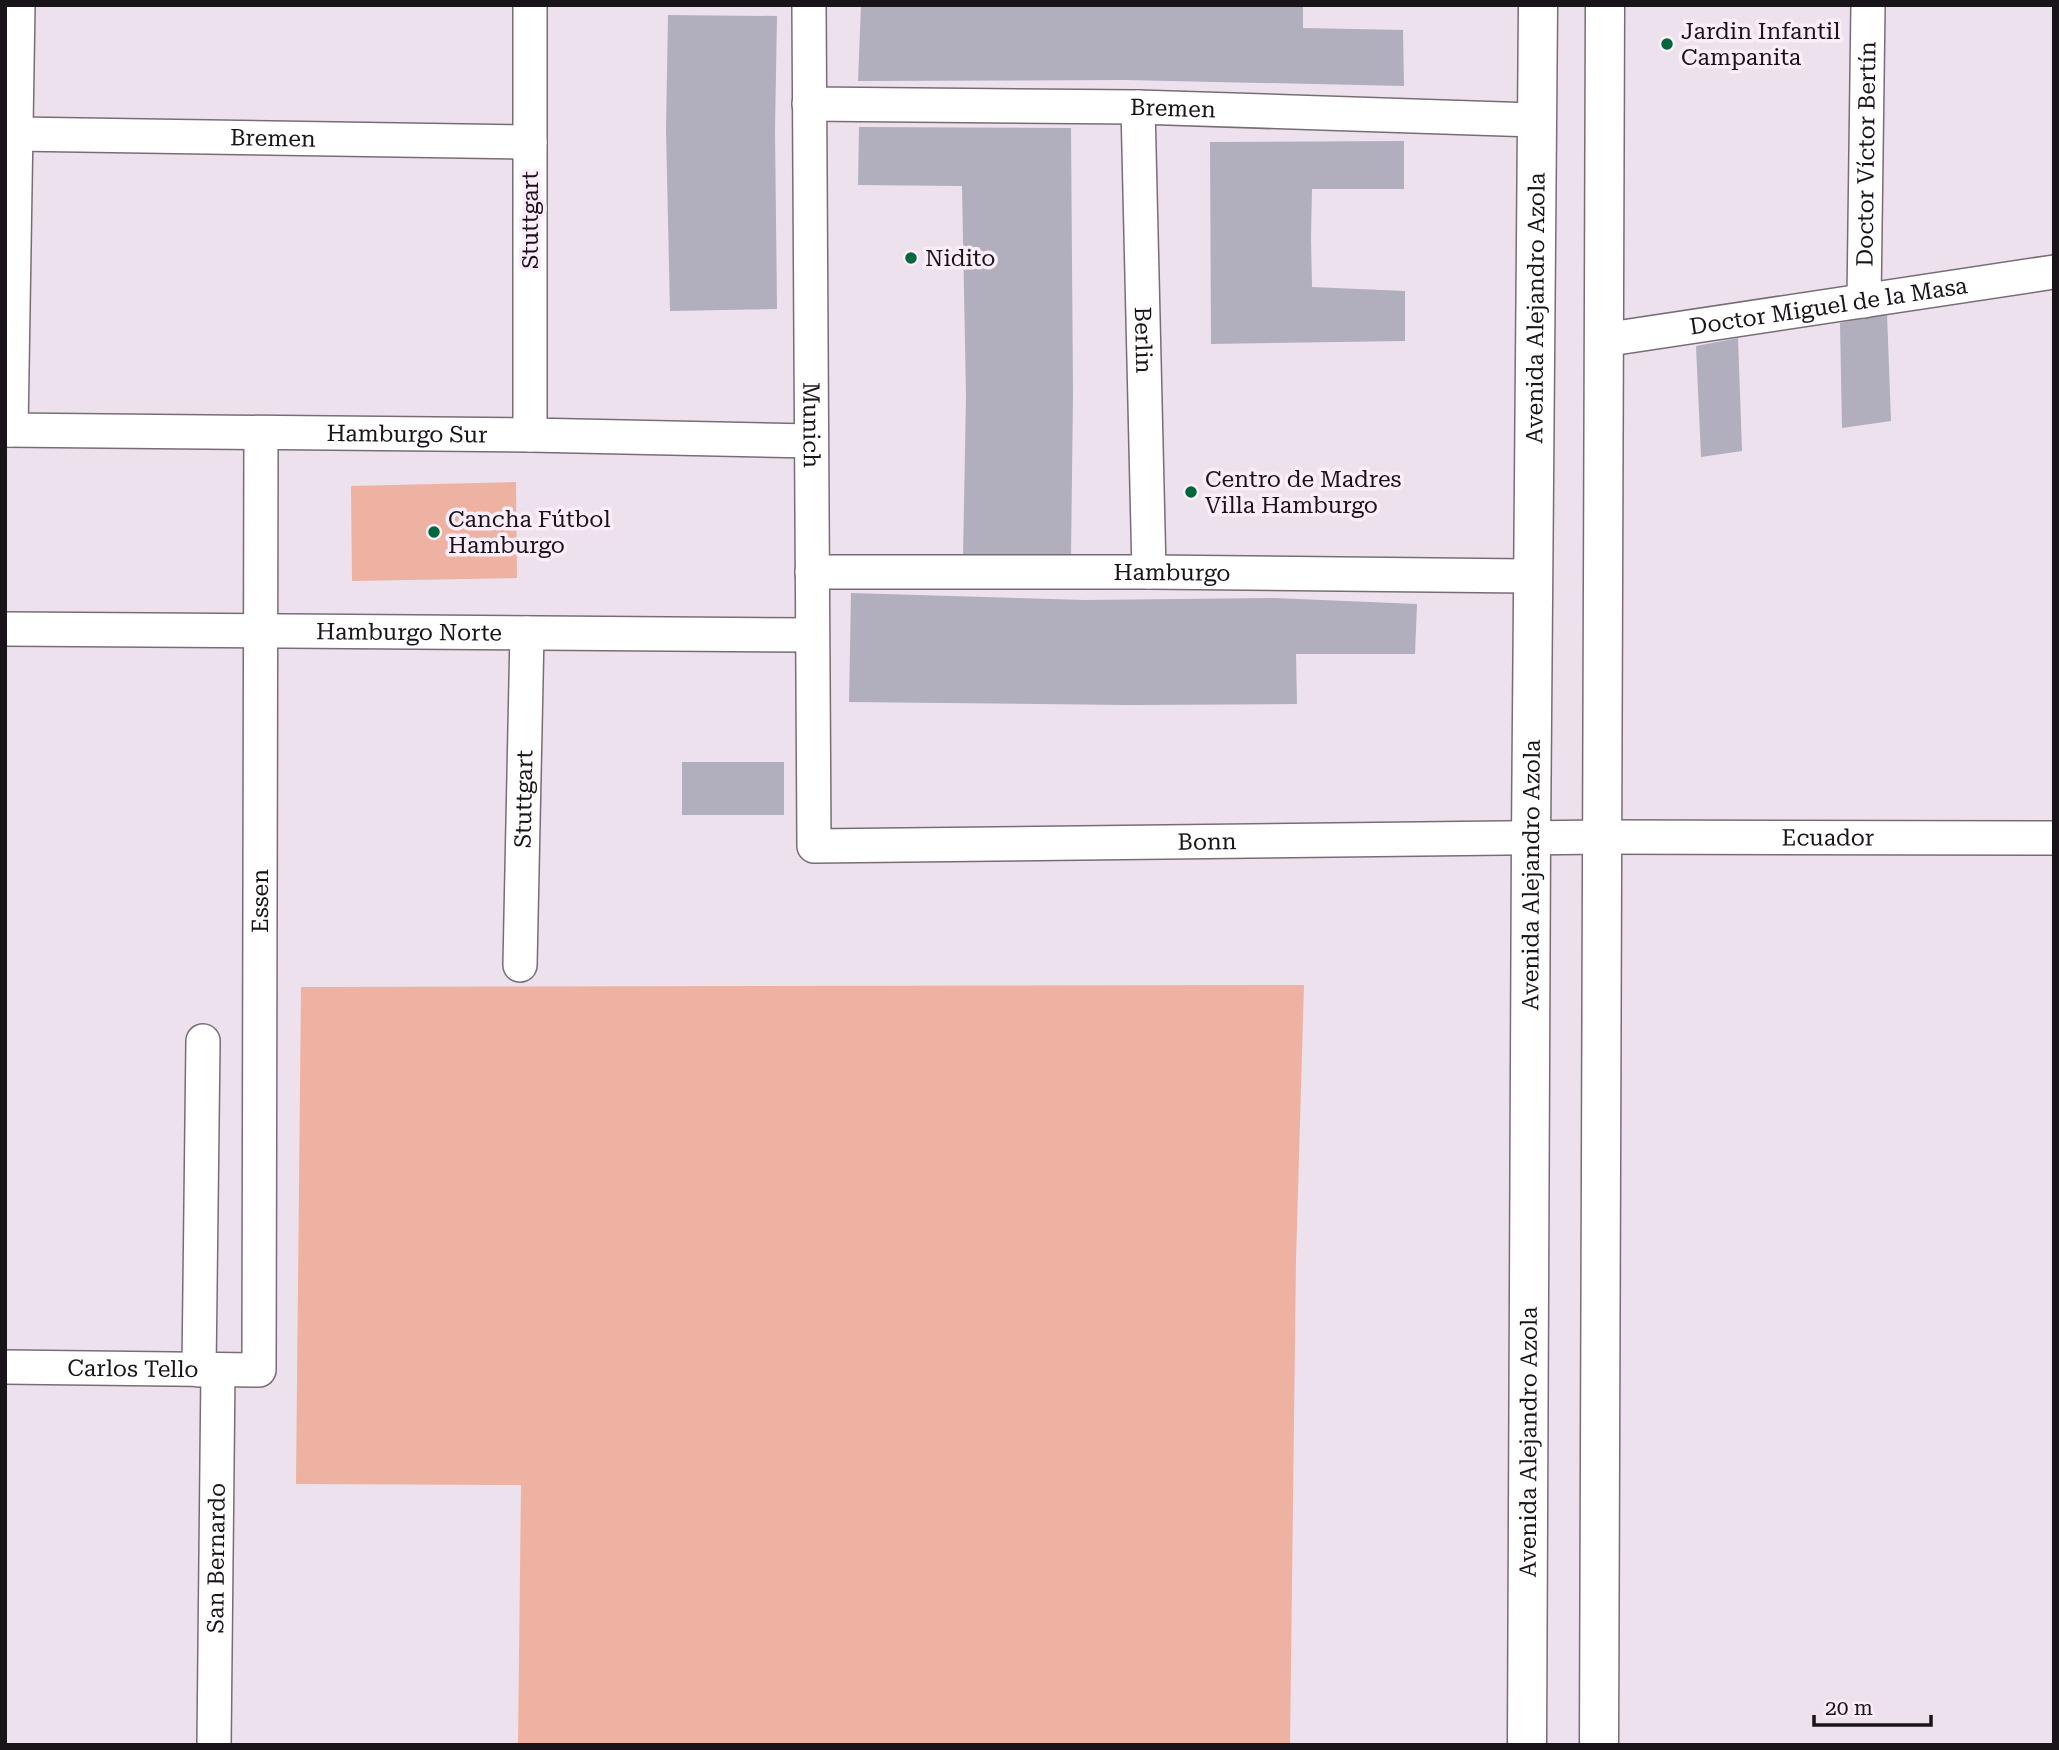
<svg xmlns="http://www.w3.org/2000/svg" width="2059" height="1750" font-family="'Roboto Serif',serif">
<rect width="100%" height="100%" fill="#ede1ed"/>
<path fill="#edb2a2" d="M516,482L517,578L352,581L351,486Z
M1304,985L1296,1260L1290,1745H518L521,1485L296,1484L301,987Z"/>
<path fill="#b1aebd" d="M861,5H1303V28L1403,30L1404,86L1125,80L858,81Z
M668,15L777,16L775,130L777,309L670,311L666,130Z
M859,127L1071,128L1073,394L1071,556L963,557L966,396L962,186L858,185Z
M1404,141V189H1312L1311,238L1312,287L1405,291V341L1211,344L1210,142Z
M1887,313L1891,421L1842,428L1840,323Z
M1738,338L1742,451L1701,457L1696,346Z
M851,593L1085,600L1274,598L1417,604L1415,654H1296L1297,704L1129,705L849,702Z
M682,762H784V815H682Z"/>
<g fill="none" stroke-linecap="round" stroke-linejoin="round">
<defs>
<g id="street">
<path d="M530,5V435"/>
<path id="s1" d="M809,5L814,846L1602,837L2054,838"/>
<path id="s2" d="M809,104L1138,107L1537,120"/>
<path id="s3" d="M1138,107L1149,572"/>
<path id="s4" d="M16,134L530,142"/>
<path id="s5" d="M1864,301L1868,5"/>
<path id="s6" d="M1603,340L2054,272"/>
<path id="s7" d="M5,430L530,435L811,441"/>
<path d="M11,430L18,5"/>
<path id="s8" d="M812,572H1149L1533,576"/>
<path id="s9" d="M5,629L812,635"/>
<path id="s10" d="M520,965L527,633"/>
<path id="s11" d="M5,1367L259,1370L261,434"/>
<path d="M199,1370L203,1041"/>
<path id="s12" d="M214,1745L218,1370"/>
</g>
<g id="secondary">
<path id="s13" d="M1527,1745L1531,838L1538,5"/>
<path d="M1599,1745L1605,5"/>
</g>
</defs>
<use href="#street" stroke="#786d77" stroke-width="36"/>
<use href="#secondary" stroke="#786d77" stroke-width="41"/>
<use href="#street" stroke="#fff" stroke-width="33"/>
<use href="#secondary" stroke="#fff" stroke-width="38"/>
</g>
<g fill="#02673c" stroke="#fbeefa" stroke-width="2.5">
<circle cx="1667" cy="44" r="7"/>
<circle cx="911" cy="258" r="7"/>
<circle cx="1191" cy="492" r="7"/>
<circle cx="434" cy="532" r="7"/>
</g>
<g text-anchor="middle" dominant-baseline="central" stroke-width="7" stroke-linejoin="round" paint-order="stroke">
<g font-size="23" fill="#191419" stroke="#fbeefa" text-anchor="start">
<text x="1681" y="31">Jardin Infantil<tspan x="1681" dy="26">Campanita</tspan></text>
<text x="925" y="258">Nidito</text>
<text x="1205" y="479">Centro de Madres<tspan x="1205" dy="26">Villa Hamburgo</tspan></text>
<text x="448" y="519">Cancha Fútbol<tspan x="448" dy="26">Hamburgo</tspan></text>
</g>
<g font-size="23" fill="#191419" stroke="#fbeefa">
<text stroke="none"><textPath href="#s2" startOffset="364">Bremen</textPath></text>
<text stroke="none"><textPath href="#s4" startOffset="257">Bremen</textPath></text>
<text stroke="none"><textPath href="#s5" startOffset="147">Doctor Víctor Bertín</textPath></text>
<text transform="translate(530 220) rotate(-90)">Stuttgart</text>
<text stroke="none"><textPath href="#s6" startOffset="228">Doctor Miguel de la Masa</textPath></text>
<text stroke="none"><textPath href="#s13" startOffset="1437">Avenida Alejandro Azola</textPath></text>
<text stroke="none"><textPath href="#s3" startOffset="233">Berlin</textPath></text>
<text stroke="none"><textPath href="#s1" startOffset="420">Munich</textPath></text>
<text stroke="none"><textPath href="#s7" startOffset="402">Hamburgo Sur</textPath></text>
<text stroke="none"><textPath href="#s8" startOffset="360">Hamburgo</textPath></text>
<text stroke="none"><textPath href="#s9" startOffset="404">Hamburgo Norte</textPath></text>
<text stroke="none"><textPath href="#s10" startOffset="166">Stuttgart</textPath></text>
<text stroke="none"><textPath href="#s1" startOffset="1855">Ecuador</textPath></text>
<text stroke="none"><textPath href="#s1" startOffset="1234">Bonn</textPath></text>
<text stroke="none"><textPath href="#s13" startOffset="870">Avenida Alejandro Azola</textPath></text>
<text stroke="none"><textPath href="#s11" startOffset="723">Essen</textPath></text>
<text stroke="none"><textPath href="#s11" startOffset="128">Carlos Tello</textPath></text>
<text stroke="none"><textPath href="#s13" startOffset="303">Avenida Alejandro Azola</textPath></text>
<text stroke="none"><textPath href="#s12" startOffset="187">San Bernardo</textPath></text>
</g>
</g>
<rect width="2059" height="1750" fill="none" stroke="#191419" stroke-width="14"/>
<path d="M1814 1715v10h117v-10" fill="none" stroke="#191419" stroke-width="3.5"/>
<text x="1825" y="1715" font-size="21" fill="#191419" stroke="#fbeefa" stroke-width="5" paint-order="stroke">20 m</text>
</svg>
